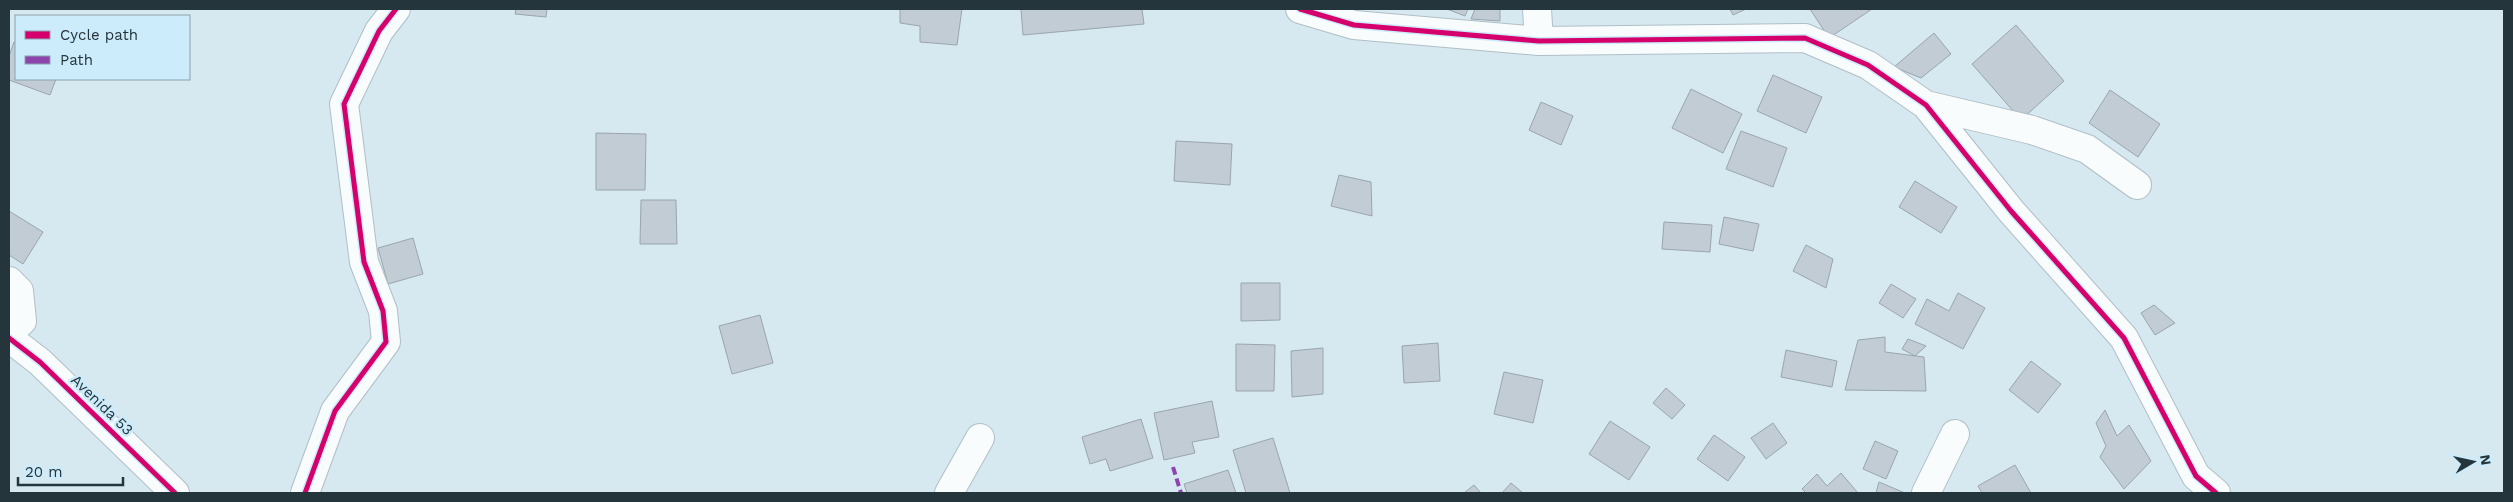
<svg xmlns="http://www.w3.org/2000/svg" width="2513" height="502" font-family="'Work Sans',sans-serif">
<rect width="100%" height="100%" fill="#d6e8f0"/>
<path fill="#c1ccd5" stroke="#9aa5ae" d="M516,9H547L546,17L515,14Z
M900,9H962L957,45L920,42V26L900,23Z
M1021,9H1142L1144,24L1023,35Z
M1447,9H1468L1465,16Z
M1475,9H1500V21L1471,19Z
M1730,9H1746L1733,15Z
M1810,9H1872L1829,38Z
M2016,25L2064,81L2021,120L1972,64Z
M1934,33L1951,54L1921,78L1894,67Z
M14,42L16,43V79H56L50,95L9,80V56Z
M1773,75L1822,97L1806,133L1757,111Z
M1691,89L1742,114L1723,153L1672,128Z
M2110,90L2160,124L2138,157L2089,123Z
M1541,102L1573,116L1561,145L1529,130Z
M1741,131L1787,148L1773,187L1726,169Z
M596,133L646,134L645,190H596Z
M1176,141L1232,144L1230,185L1174,181Z
M1339,175L1371,182L1372,216L1331,206Z
M1915,181L1957,207L1941,233L1899,207Z
M641,200H676L677,244H640Z
M9,211L43,232L23,264L9,255Z
M1724,217L1759,224L1753,251L1719,244Z
M1664,222L1712,225L1710,252L1662,249Z
M413,238L423,274L388,284L378,248Z
M1806,245L1833,259L1826,288L1793,271Z
M1241,283H1280V320L1241,321Z
M1891,284L1916,299L1903,318L1879,303Z
M1958,293L1985,308L1963,349L1915,324L1927,299L1949,311Z
M2154,305L2175,323L2155,335L2141,313Z
M760,315L773,363L732,374L719,326Z
M1885,337V352L1924,357L1926,391L1845,390L1858,340Z
M1908,339L1926,346L1915,356L1902,349Z
M1438,343L1440,381L1404,383L1402,346Z
M1236,344L1275,345L1274,391H1236Z
M1323,348V394L1292,397L1291,351Z
M1786,350L1837,361L1832,387L1781,377Z
M2031,361L2061,384L2038,413L2009,390Z
M1504,372L1543,380L1533,423L1494,414Z
M1666,388L1685,405L1672,419L1653,403Z
M1212,401L1219,437L1192,442L1195,453L1164,460L1154,413Z
M2105,410L2117,436L2129,425L2151,461L2124,489L2100,457L2106,446L2096,423Z
M1141,419L1153,458L1110,471L1106,459L1090,464L1082,437Z
M1610,421L1650,447L1629,480L1589,454Z
M1773,423L1787,443L1766,459L1751,438Z
M1714,435L1745,457L1728,481L1697,459Z
M1273,438L1290,493H1246L1233,450Z
M1875,441L1898,451L1886,479L1863,469Z
M2015,465L2031,493H1982L1978,486Z
M1228,470L1236,493H1187L1184,484Z
M1841,473L1858,493H1806L1802,489L1817,474L1827,486Z
M1879,482L1905,493H1876Z
M1511,483L1523,493H1502Z
M1474,485L1481,493H1464Z"/>
<g fill="none" stroke-linecap="round" stroke-linejoin="round">
<defs>
<path id="minor" d="M1300,9L1354,25L1539,41L1805,38L1868,65L1926,105L2011,211L2124,338L2196,476L2216,493
M1537,9L1539,41
M1926,105L2032,130L2087,149L2137,185
M9,281L19,291L22,321L9,333
M9,338L40,362L175,493
M305,493L335,411L386,342L383,311L364,262L344,104L379,31L396,9
M949,493L980,438
M1926,493L1955,434"/>
</defs>
<use href="#minor" stroke="#b0bfc6" stroke-width="30"/>
<use href="#minor" stroke="#f9fcfd" stroke-width="28"/>
<path stroke="#8e44ad" stroke-width="4" stroke-dasharray="8 4" stroke-linecap="butt" d="M1173,467L1181,493"/>
<defs>
<path id="cycleway" d="M1300,9L1354,25L1539,41L1805,38L1868,65L1926,105L2011,211L2124,338L2196,476L2216,493
M9,338L40,362L175,493
M305,493L335,411L386,342L383,311L364,262L344,104L379,31L396,9"/>
</defs>
<use href="#cycleway" stroke="#ccebfb" stroke-width="8"/>
<use href="#cycleway" stroke="#d6006c" stroke-width="5"/>
</g>
<g text-anchor="middle" dominant-baseline="central" stroke-width="5" stroke-linejoin="round" paint-order="stroke">
<g font-size="15" fill="#25353c" stroke="#ccebfb">
<text transform="translate(102 405) rotate(44)">Avenida 53</text>
</g>
</g>
<rect width="2513" height="502" fill="none" stroke="#25353c" stroke-width="20"/>
<rect x="15" y="15" width="175" height="65" fill="#ccebfb" stroke="#89a2af"/>
<rect x="25" y="31" width="25" height="8" fill="#d6006c" stroke="#89a2af"/>
<text x="60" y="40" font-size="15" fill="#25353c">Cycle path</text>
<rect x="25" y="56" width="25" height="8" fill="#8e44ad" stroke="#89a2af"/>
<text x="60" y="65" font-size="15" fill="#25353c">Path</text>
<g transform="translate(2473 462) rotate(81)" stroke="#ccebfb" stroke-width="4" paint-order="stroke">
<path d="M0-4L9 19L0 12L-9 19Z" fill="#25353c"/>
<text y="-8" font-size="14" font-weight="bold" text-anchor="middle" fill="#25353c">N</text>
</g>
<path d="M18 477v8h105v-8" fill="none" stroke="#25353c" stroke-width="2.5"/>
<text x="25" y="477" font-size="15" fill="#25353c" stroke="#ccebfb" stroke-width="4" paint-order="stroke">20 m</text>
</svg>
